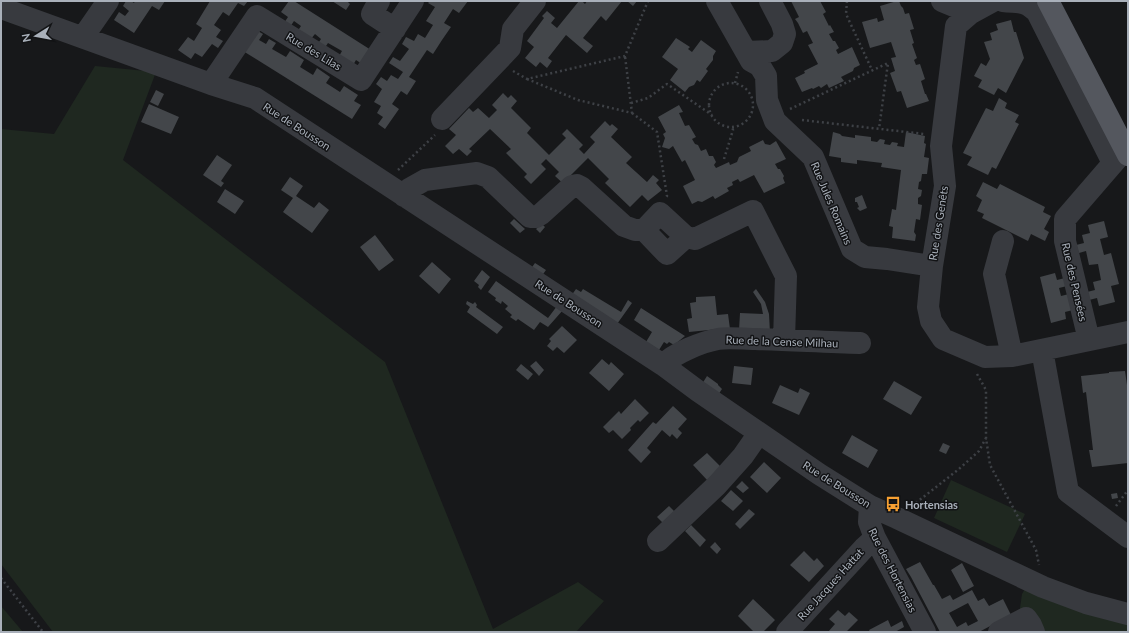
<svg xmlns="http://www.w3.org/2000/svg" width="1129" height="633" font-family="Lato,sans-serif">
<rect width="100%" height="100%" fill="#17181a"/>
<path fill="#1f2820" d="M95,66L156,72L123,160L385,362L493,629L578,582L604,601L576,632H53L1,564V129L54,134Z
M951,480L1025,514L1007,552L934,518Z
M1026,587L1128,622V632H1038L1019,615L1022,594Z
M1,606L23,632H1Z"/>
<path fill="#43464a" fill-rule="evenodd" d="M126,1H131L134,3L135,1H165L159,10L152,6L134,33L114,20L119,12L125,16L129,11L123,6Z
M210,1H248L244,6L238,3L229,16L223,12L214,25L221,30L216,37L223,41L218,48L212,44L202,57L195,53L191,59L178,50L188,37L194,41L202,28L196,24Z
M289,1H294L371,50L362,64L356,60L352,67L338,58L342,51L328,43L324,49L317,45L321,39L315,34L310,40L297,32L301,26L294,21L290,27L284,23L288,17L281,12Z
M332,1H347L350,4L346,10Z
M430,1H468L459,13L453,9L444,23L451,27L442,40L433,54L427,50L409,77L416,81L407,95L401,91L392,104L399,109L385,129L378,124L383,117L377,113L381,106L374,102L382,89L376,84L381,77L387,81L391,75L398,79L403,72L389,63L393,57L400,61L409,49L402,44L406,37L414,41L418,34L425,38L433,25L426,21L435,7L428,3Z
M579,1H582L585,4L587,1H622L606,21L601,16L583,38L593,46L587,53L566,35L548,58L552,61L547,68L540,62L536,67L525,58L534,47L527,41L544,18L542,16L547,11L555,18L551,23L557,28Z
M627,1H637L633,6Z
M791,1H820L826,12L823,14L829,26L830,25L834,32L829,34L833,41H835L839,48L836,50L838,54L852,47L860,65L854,68L853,71L841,77L844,81L829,88L827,84L821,88L819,86L813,89L812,88L802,92L795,78L805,73L804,71L818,64L808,45L813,43L807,31L803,33L798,23L795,19L799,17Z
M897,1H899L901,6L903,8L905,14L909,13L914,29L910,30L914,43L912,44L917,58L914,60L916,65L920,64L925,79L921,81L925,94H926L929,101L907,108L901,91L897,92L890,73L895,71L891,58L896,57L891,42L870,48L862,22L877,18L878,22L884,20L880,6Z
M1011,20L1014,32H1016L1024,58L1006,93L998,88L994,95L978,87L982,80L974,76L981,63L986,66L990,59L984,42L992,40L990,33L998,30L996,24Z
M256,30L263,34L259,40L266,44L269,39L276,43L272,49L286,57L290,51L304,60L300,67L313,75L317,68L330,77L326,83L340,92L344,86L358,95L354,101L361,105L352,119L243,51Z
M676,38L690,47L688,49L692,52L701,40L716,51L713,56V60L706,69L708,71L700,82L697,80L694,85L689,87L685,92L670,80L678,69L662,57Z
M156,90L164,94L158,106L150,102Z
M503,93L508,98L511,95L517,101L511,108L531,128L527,133L549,155L566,138L562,134L567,129L583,145L579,149L584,154L595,142L590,137L605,121L610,126L612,124L618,129L611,137L632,157L626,163L647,182L653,175L659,180L656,183L662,190L648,201L642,195L630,207L605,183L609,179L588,158L567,179V187L555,176L559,172L546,159L541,164L546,169L531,184L524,177L527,174L506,153L511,149L490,129L469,149L472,151L467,156L459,149L453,154L445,146L456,135L449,129L469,108L473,112L478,108L489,118L497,110L492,105Z
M999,98L1007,103L1005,108L1019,115L1015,122L1019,124L996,169L992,167L988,175L967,165L972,157L963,153L986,108L993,111Z
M149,104L179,117L171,134L141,122Z
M679,105L683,112L679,113L685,126L689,125L696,137L692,139L695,144L698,145L701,151L706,149L709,156H713L716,162L714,165L716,168L729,162L730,165L737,162L739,157L751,151L749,147L763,140L765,144L770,145L776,141L786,159L775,164L778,169H780L784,176L783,178L785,183L764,193L754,175L740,182L738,179L732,182L733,185L727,188L729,191L715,199L713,196L702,202L698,201L692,204L683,186L695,180L685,160L682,162L673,146L669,149L662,147L665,138L663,134L666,132L658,117Z
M833,132L840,134L842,136L855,138V135L871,137V141L877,142L880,139L885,140L884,144L890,145L892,142L898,143L897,146L904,147L906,132L925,136L924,143L926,144L924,157L929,158L927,174H922L921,181L919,182L918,189L922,190L921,196L918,198V204L922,205L920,220L916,219L914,232L916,235L915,241L892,238L893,227L889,226L892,209L896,210L901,170L881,167L882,163L857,160V164L841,162V158L829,156Z
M217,155L232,165L221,181L224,183L221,187L203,175Z
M290,177L303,186L296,196L314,208L319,202L329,210L312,233L283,212L293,198L281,190Z
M983,182L997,189L1000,184L1045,207L1043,212L1051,216L1044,229L1049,232L1045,241L1031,234L1028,241L982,218L984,214L977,211L982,200L976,196Z
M225,189L244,201L235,214L217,202Z
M862,195L867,208L860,211L857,208L859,207L857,202H855V198Z
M514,219L525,229L520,233L510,223Z
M1104,221L1108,237L1100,239L1104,255L1111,253L1119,284L1111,286L1115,302L1099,306L1097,298L1089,300L1087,292L1095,290L1093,282L1101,280L1098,264L1089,265L1086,251L1079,253L1076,245L1084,243L1082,235L1090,233L1088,225Z
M542,224L545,227L540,233L536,229Z
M375,235L394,260L379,271L360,247Z
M432,262L451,279L439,294L419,276Z
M535,263L546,270L541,277L530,270Z
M482,270L490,277L481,290L478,287L479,285L474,281Z
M1055,273L1057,280L1065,278L1067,286L1059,288L1061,296L1069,294L1073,310L1065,312L1066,319L1051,323L1040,277Z
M496,281L548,318L557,306L563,310L548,327L540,322L534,330L518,319L516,321L510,317L512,315L505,309L508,306L502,301L501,304L495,300L496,298L488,292Z
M576,289L581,292L583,289L621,312L628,300L632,303L617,324L571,296Z
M756,289L765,302L769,314L770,333L739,330L740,313L763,314L761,304L753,292Z
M715,296L717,315L728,314L730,329H719L689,332L687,319L692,318L690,303L696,302V297Z
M467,301L473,304L475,302L477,305L476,307L503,327L497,334L467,312L470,307L466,304Z
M641,308L685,336L674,345L669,342L667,344L664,342L659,350L646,342L652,332L634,320Z
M562,326L577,340L564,353L557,347L553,351L547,346L551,341L549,339Z
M602,359L609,365L611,362L624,374L609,391L589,373Z
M536,361L544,370L539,376L530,366Z
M521,364L533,374L528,380L516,370Z
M734,366L753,368L751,385L732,383Z
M1125,371L1128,392V463L1092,467L1089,450H1093L1086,392L1083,393L1081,376L1109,373V372Z
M707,376L718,384V385L722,389L718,395L702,384Z
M894,381L922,397L911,415L883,399Z
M780,385L798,393L800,388L810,393L799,415L772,403Z
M635,399L649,413L640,422L638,420L630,428L631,430L622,439L613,430L609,433L603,427L619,411L621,414Z
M673,406L687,419L678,429L682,433L677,439L672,434L670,437L662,430L647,448L651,452L641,463L628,450L653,422L656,424Z
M852,435L878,450L868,468L842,453Z
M943,443L950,446L946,454L939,451Z
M707,453L722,468L708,481L693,465Z
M764,462L781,478L767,493L750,477Z
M742,481L749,488L743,493L736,487Z
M731,490L743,501L733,511L721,501Z
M1117,493L1118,498L1112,499L1111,494Z
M669,506L675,512L663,523L657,517Z
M749,509L755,514L740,529L735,524Z
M691,525L706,540L700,547L685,531Z
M715,542L721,549L717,554L710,547Z
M804,551L814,561L817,558L824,566L809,582L790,565Z
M920,562L933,585H934L942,599L950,595L953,600L972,590L978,601L984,598L989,606L1003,599L1011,615L979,632H940L911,577L906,569ZM968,603L978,621L968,626L966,622L957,627L949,613Z
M962,563L974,586L963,592L951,570Z
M753,599L775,620L763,632H754L738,616Z
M838,610L845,616L849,612L858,620L846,632H828L835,624L829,619Z
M888,620L891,627L902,621L904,627L895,632H870L869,630Z"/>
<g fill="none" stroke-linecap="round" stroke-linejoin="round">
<path stroke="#3e4146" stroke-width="2.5" stroke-dasharray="2 3" stroke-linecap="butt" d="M847,1L846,14L872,70
M513,71L527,79L625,56L648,1
M527,79L578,100L632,113L625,56
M735,83L738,72
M709 105a22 22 0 1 1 44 0a22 22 0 1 1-44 0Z
M631,103L648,98L667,84L712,115
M790,109L888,63L879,129
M632,113L657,132L667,196L666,197
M802,120L924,134
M724,159L733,130L732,126
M398,170L435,135
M977,374L986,390V438L990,465L1036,550L1039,565
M912,506L959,469L979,451L986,438
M1116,506L1128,490
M1,578L43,632"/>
<path stroke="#383a3f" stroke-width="22" d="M379,1L372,14L395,29
M717,1L746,52L772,51L782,43L785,34L782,24L770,1
M942,1L971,13
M993,1L971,13L956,26L941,146L945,186L932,266L928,307L931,321L943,339L985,357L1012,356L1128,332
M1003,1C1020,3 1024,0 1037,12L1113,163
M1,8L211,84L255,98L663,365L698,391L819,474L870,506L897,518L1043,587L1086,603L1128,614
M83,37L108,1
M746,52L751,61L760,66L766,76L767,100L775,121L813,157L852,249L865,257L887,259L932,266
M211,84L257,16L361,80L413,1
M442,119L510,48L513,29L535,1
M404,196L409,189L425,180L477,173L488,177L530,217H536L541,214L572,186L577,185L581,187L624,226L635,230H644L667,254L686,237L695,239L753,211L786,276L784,340
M644,230L660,213L686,237
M1003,241L994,274L1012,356
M1089,340L1065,241V219L1128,146
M1042,350L1068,492L1128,537
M663,365C674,353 702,342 718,339C728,337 744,339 755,339C790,340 825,342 860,343
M870,506L869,522L875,538L925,632
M658,541L717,485L743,456L759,433
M787,632L864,548L875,538
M999,632L1026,618L1031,625L1034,632"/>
<path stroke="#54575e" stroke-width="22" d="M1048,1L1128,155"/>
</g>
<defs>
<symbol id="bus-bare" viewBox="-9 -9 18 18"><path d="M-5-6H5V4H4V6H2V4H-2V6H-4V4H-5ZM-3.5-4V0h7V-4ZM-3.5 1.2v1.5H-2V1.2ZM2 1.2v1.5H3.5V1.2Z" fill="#f7a032" stroke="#121315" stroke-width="2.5" paint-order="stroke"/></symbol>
</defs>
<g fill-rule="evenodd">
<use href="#bus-bare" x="882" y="493" width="22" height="22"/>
</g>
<g text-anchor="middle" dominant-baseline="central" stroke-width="3" stroke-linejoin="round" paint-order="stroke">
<g font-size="11" fill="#a9b0ba" stroke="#121315">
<text transform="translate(314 51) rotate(31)">Rue des Lilas</text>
<text transform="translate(297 126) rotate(33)">Rue de Bousson</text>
<text transform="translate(832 203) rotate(67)">Rue Jules Romains</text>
<text transform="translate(938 223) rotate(-81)">Rue des Genêts</text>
<text transform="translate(1075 282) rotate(77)">Rue des Pensées</text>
<text transform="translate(569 303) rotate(33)">Rue de Bousson</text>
<text transform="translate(782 341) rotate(2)">Rue de la Cense Milhau</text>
<text transform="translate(837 484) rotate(32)">Rue de Bousson</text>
<text transform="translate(893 570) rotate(63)">Rue des Hortensias</text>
<text transform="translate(830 584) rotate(-48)">Rue Jacques Hattat</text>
</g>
<g font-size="11" font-weight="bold" fill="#a9b0ba" stroke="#121315" text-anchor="start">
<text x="905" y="504">Hortensias</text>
</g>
</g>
<rect width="1129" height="633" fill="none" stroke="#a9b0ba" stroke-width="4"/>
<g transform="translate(36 36) rotate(259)" stroke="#121315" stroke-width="3" paint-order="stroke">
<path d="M0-3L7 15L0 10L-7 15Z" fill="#a9b0ba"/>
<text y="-6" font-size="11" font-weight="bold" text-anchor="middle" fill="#a9b0ba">N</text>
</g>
</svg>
